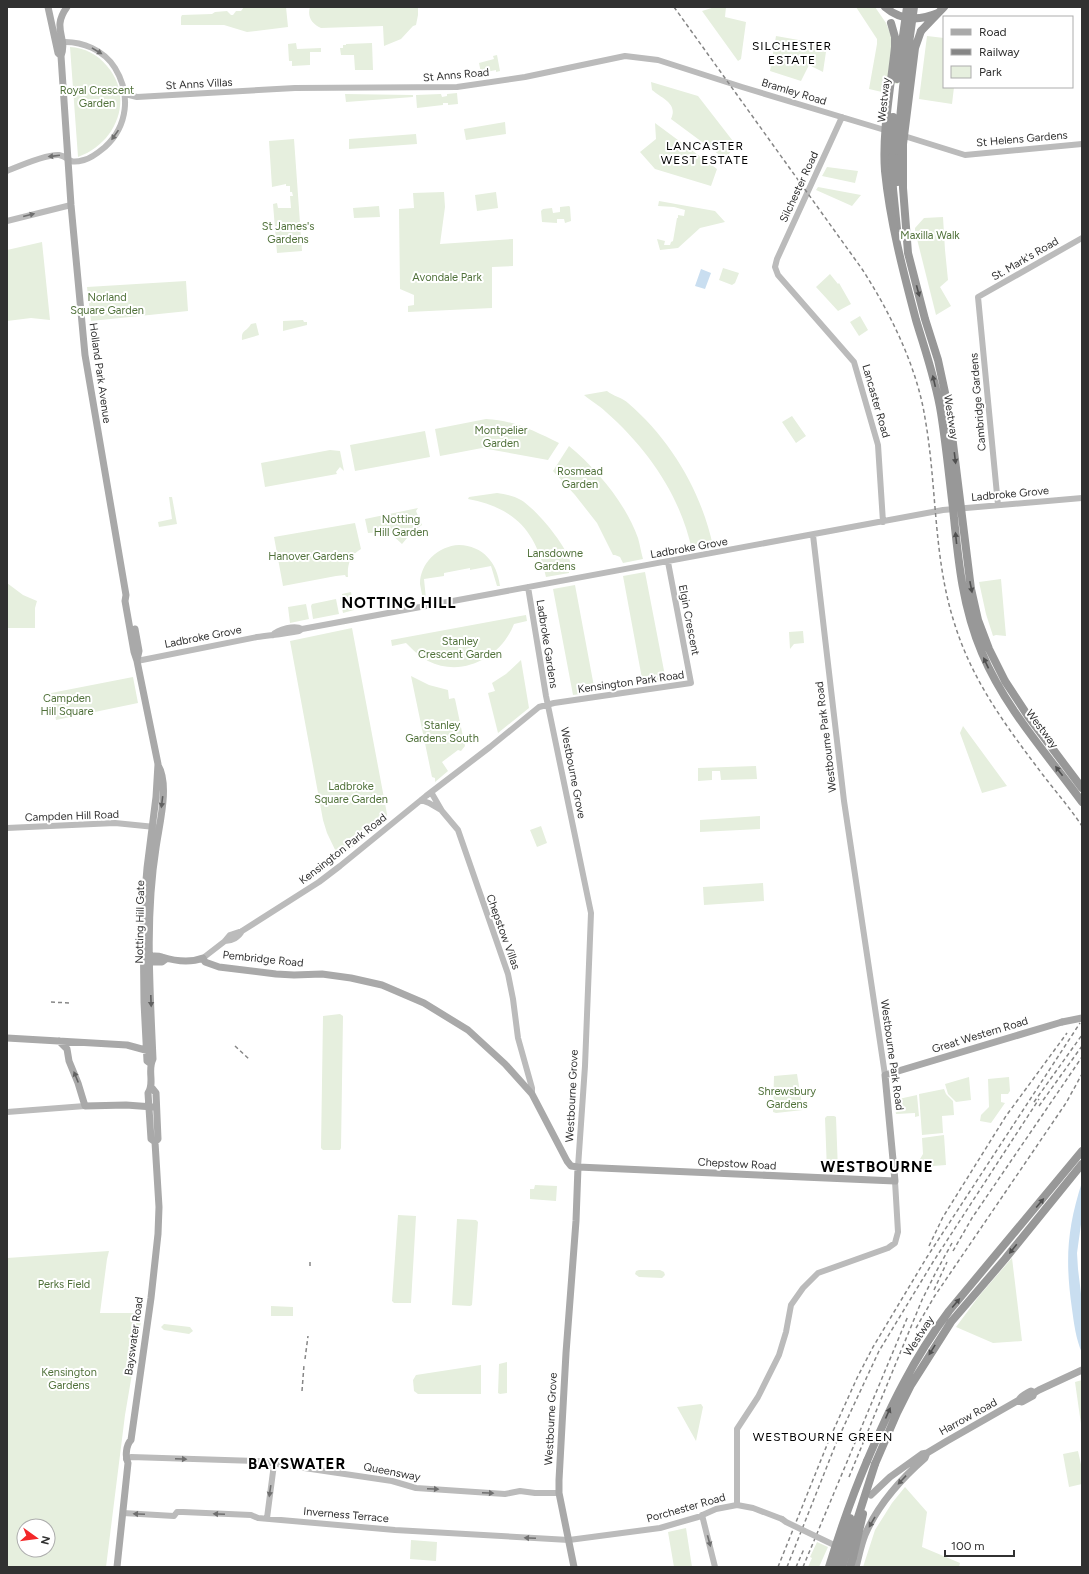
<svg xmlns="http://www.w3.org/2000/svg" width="1089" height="1574" font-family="Figtree,sans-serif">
<rect width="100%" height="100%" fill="#fff"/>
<path fill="#e6efde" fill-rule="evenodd" d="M244,7H286L288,27L247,32L224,25H181V17L182,15L212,14L215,12L227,11L231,15H233L236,11H241Z
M310,7H418V15L416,25L413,26L401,39L384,46L383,26L321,28C312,24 307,17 310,7Z
M715,7H726L725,17L746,22L741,59L738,61L702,11Z
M856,7H875L886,23L902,62L898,84L885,82L882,92L869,89L877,44V39Z
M776,36L827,45L823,72L809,65L801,81L770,71Z
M927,36L944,38V87H954L952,104L919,99Z
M296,43L297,49L321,48V52H310V65L292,66V61H289L288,44Z
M372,43L373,70H355L354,55H341L340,48H343V45H346V44Z
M70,47C85,48 97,54 107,66C135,98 116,144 78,157Z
M497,55L500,71L496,72V70L481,73L479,63L494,59L493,56Z
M651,82L698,96L736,145L725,159L671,119C678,104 663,99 652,90Z
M457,93L458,104L448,105V103H443V105L417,108L416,95L441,94L442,97L447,96V94Z
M345,94L413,95V97L346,102Z
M505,122L506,134L466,140L464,129Z
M655,123L717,169L711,186L655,169L640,152L656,139Z
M416,134L417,144L349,149V139Z
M294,139L302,251L277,253L273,204L277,203L278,208H291L290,196H293L292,192H290V186H286V184L272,187L269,141Z
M827,167L858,171L855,183L822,176Z
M818,187L861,195L852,206L816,190Z
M444,192L445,207L440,244L513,239V266L492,267V308L408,312V306L414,305V295L400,289L399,209L414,208L413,193Z
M496,192L498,208L477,211L475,195Z
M659,201L715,211L725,222L700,228L678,248L660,250L657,239L665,241L664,245H670L671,242L673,241L677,218H678V215L684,216L685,210L674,207L658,206Z
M379,206L380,217L354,218L353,208Z
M569,206L570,207L571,221L565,223L564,219H557V223L542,222L541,211L543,209L552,208L553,213L560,212V207Z
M943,217L945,250L948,280L940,287L951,306L936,315L915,231V228L924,218Z
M42,242L50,320L31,318L7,321V250Z
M723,268L739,273L735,283L732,285L719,280Z
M830,274L838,284L839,283L851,304L838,311L816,287Z
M186,281L188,311L91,321L87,287Z
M860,316L868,330L859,336L850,322Z
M303,320L304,322H307V325L283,331V321Z
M256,323L259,335L242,340C241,329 247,332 251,324Z
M607,391C613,396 623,398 628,403C671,440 701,491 713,546L692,550C680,495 648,449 606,412C599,405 591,401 584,395Z
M792,416L806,436L796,443L782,422Z
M486,419C513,420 534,431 559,443L548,460L482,448L440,456L435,429Z
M425,431L430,457L355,471L350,445Z
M569,446C597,469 626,504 638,538C640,545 641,552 643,559L623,563L620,557L615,555H613L597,523L575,495L553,471Z
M330,450L340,451L344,471L340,467L336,472L337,474L265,487L261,463Z
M497,493C505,494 514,496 521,500C536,509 565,544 570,561C571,564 569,569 569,573L546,577C536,531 515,508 468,499L469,497Z
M169,497H172L177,524L159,527L158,522L172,519Z
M418,508L416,511L422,525L413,531L402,544L389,532L368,533L365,519Z
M355,523L361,549C350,555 347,565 348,577H346L345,575L336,576L283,586L274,537Z
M459,545C483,546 497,562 500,586H497L491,566L470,570V568L444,573V576L424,579L426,599L423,600C422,595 421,589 420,584C420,563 438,546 459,545Z
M645,572L666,681L643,684L623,576Z
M1001,579L1006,636L996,635L993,636L986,614L979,582Z
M7,583L23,595L37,601L35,608V628H7Z
M575,585L595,692L573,695L553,589Z
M351,592L354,610L343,613L340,598L342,596V594Z
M336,599L339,614L313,619L311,606L312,604Z
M306,604L309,619L290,623L288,607Z
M526,615L527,621L514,624C501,658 462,678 428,661C419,656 413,650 406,643L392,646L391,640Z
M352,628L387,814V819L339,858L327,833L323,820L290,641Z
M803,631L804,643L794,644L790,649L789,632Z
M521,660L529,708L498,733L488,693L495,691L492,683L506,674Z
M411,676L429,685L448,690L449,699L454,698L455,699L465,746L461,751L458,750L442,762L448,771L435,782V778L432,777Z
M133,677L138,703L56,720L51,693Z
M963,726L1007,786L982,793L960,733Z
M756,766L757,779L721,780L720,771H712V780L698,781V768Z
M760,816V829L700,832V820Z
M541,826L547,843L537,847L530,830Z
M763,883L764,901L704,905L703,887Z
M340,1014L343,1016L341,1148L340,1150H323L321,1148L323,1016Z
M797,1074L803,1110L776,1113L773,1112L774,1076Z
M969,1077L971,1100L956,1102L948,1094L945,1084Z
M1009,1077L1010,1091L1008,1094H1001V1102L1005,1103L991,1123L980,1121L981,1115L989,1107L988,1079Z
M944,1089L946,1094L953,1101L954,1115L942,1116L943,1133L922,1135L919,1094Z
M917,1095L919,1116L915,1117V1113L896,1114L894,1100Z
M827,1116H834L836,1117L838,1171L836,1173H828L827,1171L825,1118Z
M944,1135L946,1165L920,1167V1159L923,1154L922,1138Z
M535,1185L557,1186L556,1201L530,1199V1189H534Z
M398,1215L416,1216L411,1303H394L392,1301Z
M457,1219L476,1220L478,1222L472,1305L470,1306L452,1305Z
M109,1251L107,1259L100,1313H142L141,1316L139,1317V1320L141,1321L125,1415L106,1567H7V1258ZM24,1526H48V1550H24Z
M1012,1258L1022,1341L993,1343L956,1327L979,1296Z
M639,1270H660L664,1272L665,1275L662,1278L639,1277L635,1274L636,1271Z
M271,1306L293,1307V1316H271Z
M164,1324L190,1327L193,1331L189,1334L164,1330L161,1327Z
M507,1362V1393L500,1394L498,1393L499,1364Z
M481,1365V1394H418L414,1391L413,1380L416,1375Z
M1082,1380V1431L1075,1382Z
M701,1404L703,1407L696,1441L677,1407Z
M1078,1451L1082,1469V1484L1069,1487L1063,1454Z
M905,1487L927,1512L922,1547L960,1563L959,1567H863L875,1530L892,1503Z
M686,1528L692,1567H674L668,1532Z
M411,1540L437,1542L436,1561L410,1559Z
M817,1542L828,1547L819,1567H808L812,1558L810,1557Z"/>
<path fill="#c9def0" d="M701,269L711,273L705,289L695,286Z
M1082,1182V1217L1077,1253L1078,1269L1082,1302V1353C1076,1339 1074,1324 1072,1309C1065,1260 1067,1229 1082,1182Z"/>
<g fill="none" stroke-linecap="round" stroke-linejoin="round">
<path stroke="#bbb" stroke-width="6" d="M124,89L129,95L137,97L295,88L457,87L525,77L625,56L658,60L742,87L888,131
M842,117L777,259L775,267L778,275L854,362L878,445L883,522
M901,135L965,155L1082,144
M7,171C19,166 46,154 59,155C71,157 66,165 84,160C92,158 99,152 105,147C128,126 131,94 115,68C104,50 82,41 62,42
M7,221L71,205
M998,505L978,297L1082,238
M813,535L844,801L885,1075
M528,587L546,696L591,913L585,1066L578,1167
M273,635C278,629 295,625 302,629
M137,661L257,637C271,635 284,634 299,631L302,629L943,510L1082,498
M431,792L442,811L458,830L508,974L513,999L518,1038L532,1088V1094
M421,800L429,803L441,810
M7,828L115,823L155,827
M225,941C233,940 238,938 242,931
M203,958L225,941L230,935L242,931L319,882L340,866L426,796L490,747L539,707L554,703L691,683L668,562
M7,1112L85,1106
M126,1459L131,1457L257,1461L392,1481L416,1488L505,1494L520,1491L535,1493H559
M737,1505V1429L758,1397L779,1355L786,1332L791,1305L803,1288L818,1273L888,1248L895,1243L898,1232L895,1181
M123,1513L174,1516L177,1512H183L251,1515L258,1518L395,1530L569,1540L660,1528L698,1517L716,1509L737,1505L753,1508L782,1519
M702,1515L715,1567
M267,1518L274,1464"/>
<path stroke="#a9a9a9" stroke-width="7" d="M48,7L58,53L61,56
M67,7C51,29 68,37 61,56L71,205L85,355L126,595L125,601L134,652L137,661L158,764L156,797L147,868L143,917L144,1002L147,1061L151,1064
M135,629L139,651L137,660
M143,957C149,956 157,955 162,957C175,961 190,963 203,958L205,962L219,967L276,974L294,975L322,974L351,978L382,985L424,1003L468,1030L505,1064L532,1094L567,1161L571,1166L578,1167L895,1181L885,1075L1062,1022
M145,962H162L166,959
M7,1038L127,1045L149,1051
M59,1041L67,1049L69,1061L78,1083L85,1106L126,1105L153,1107
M155,1142L151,1139L148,1093C155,1083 147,1070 153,1059C150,989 145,918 156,848C159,825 170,785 158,765
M1019,1400L1022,1402L1033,1396L1034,1393L1039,1390L1082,1370
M871,1495L890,1477L922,1454L927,1453L947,1441L1019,1400C1022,1395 1026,1394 1031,1391L1034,1393
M117,1567L128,1463C125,1457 126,1445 131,1440L151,1298L158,1234L159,1207L155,1142L158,1139L156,1093L152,1088
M574,1567L559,1493V1480L566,1353L576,1221L578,1167
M856,1567C859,1556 861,1545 865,1535C878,1504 901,1479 925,1458L927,1453"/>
<path stroke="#989898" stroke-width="8" d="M885,7C901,21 919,21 938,13
M921,31L944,7
M891,150L893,189L897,229
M897,151L898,182
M867,1461C890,1407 913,1359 949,1311L1082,1151
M875,1464L897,1413L911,1385L951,1322L1005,1259L1082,1164
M850,1567L853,1557"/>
<path stroke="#868686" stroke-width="1.5" stroke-dasharray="4 3" stroke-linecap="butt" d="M674,7L862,269C890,312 917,367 925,418C937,485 933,556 954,622C972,681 1006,726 1043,775C1056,792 1070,808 1082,826
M51,1002L69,1003
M235,1046L250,1060
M1034,1102L1082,1035
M1039,1106L1082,1046
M929,1246L943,1217L1006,1116L1067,1033
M953,1251L972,1218L1082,1057
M310,1266V1259
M934,1290L947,1262
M916,1328L934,1297L1066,1103L1082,1074
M305,1359L308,1336
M302,1391L304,1365
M849,1477L922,1300L936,1272L952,1243
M778,1567L829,1440L857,1378L873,1347L927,1257L1080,1023
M787,1567L837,1441L879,1351L933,1262L1039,1099
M796,1567L804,1549
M803,1567L908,1316"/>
<path stroke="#bbb" stroke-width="6" d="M782,1519L786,1522L832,1544"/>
<path stroke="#a9a9a9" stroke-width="7" d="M1062,1022L1082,1018"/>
<path stroke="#989898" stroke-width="8" d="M891,23L895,37V47C891,86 882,132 885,171C890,221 903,271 916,320C925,350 936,381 941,413C946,444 949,476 953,508C958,558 962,606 982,653C1005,708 1047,754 1082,802
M921,31L915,48L903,144V188L908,253L925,319L938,360L949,411L971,589L978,620L989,649L1005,681L1028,716L1082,788
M897,79L907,7
M891,150L893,117
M897,151L903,87L914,7
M853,1557L863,1514
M829,1567C840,1531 852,1496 867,1461
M836,1567L850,1518
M842,1567L875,1464"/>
</g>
<defs><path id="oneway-solid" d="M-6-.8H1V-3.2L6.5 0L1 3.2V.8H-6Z"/></defs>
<g fill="#6f6f6f">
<use href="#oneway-solid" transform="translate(97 51) rotate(31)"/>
<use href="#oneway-solid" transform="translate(115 135) rotate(125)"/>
<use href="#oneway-solid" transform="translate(54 156) rotate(173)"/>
<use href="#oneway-solid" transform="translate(29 215) rotate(-14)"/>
<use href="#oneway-solid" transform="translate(181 1459) rotate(2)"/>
<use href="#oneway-solid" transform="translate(433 1489) rotate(3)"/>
<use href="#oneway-solid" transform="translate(270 1491) rotate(98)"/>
<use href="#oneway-solid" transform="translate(488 1493) rotate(3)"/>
<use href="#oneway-solid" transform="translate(139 1514) rotate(-178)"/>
<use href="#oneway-solid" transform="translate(219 1514) rotate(-177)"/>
<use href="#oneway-solid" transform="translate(530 1538) rotate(-177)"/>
<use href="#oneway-solid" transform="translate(709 1541) rotate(75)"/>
</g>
<g fill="#505050">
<use href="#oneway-solid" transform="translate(918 291) rotate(75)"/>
<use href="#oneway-solid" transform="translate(934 381) rotate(-103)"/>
<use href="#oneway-solid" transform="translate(955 458) rotate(83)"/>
<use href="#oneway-solid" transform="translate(956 538) rotate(-96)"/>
<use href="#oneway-solid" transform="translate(971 587) rotate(79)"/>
<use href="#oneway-solid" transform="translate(986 663) rotate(-115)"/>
<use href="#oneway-solid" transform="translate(1059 771) rotate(-127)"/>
<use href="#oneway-solid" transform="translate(1040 1203) rotate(-50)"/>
<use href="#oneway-solid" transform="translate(1013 1249) rotate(129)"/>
<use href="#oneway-solid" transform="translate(956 1303) rotate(-50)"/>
<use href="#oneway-solid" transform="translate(932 1350) rotate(122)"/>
<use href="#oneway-solid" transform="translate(888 1413) rotate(-66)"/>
</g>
<g fill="#616161">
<use href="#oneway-solid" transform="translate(162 802) rotate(97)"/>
<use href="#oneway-solid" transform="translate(151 1001) rotate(88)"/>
<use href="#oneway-solid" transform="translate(76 1077) rotate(-112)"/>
<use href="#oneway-solid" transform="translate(902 1480) rotate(133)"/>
<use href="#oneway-solid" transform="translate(872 1522) rotate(120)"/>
</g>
<g text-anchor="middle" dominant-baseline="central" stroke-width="4" stroke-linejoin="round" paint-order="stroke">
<g font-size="11" fill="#313131" stroke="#fff">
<text transform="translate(456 75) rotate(-5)">St Anns Road</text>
<text transform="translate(199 84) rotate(-3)">St Anns Villas</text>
<text transform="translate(794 92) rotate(17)">Bramley Road</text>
<text transform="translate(884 100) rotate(-84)">Westway</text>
<text transform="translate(1022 139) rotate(-5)">St Helens Gardens</text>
<text transform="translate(799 187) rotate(-65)">Silchester Road</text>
<text transform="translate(1025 259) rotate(-30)">St. Mark's Road</text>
<text transform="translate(100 373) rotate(82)">Holland Park Avenue</text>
<text transform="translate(876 401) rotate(74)">Lancaster Road</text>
<text transform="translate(978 402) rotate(-95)">Cambridge Gardens</text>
<text transform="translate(951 417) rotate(81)">Westway</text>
<text transform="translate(1010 494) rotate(-5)">Ladbroke Grove</text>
<text transform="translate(689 548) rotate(-10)">Ladbroke Grove</text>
<text transform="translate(689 620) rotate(79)">Elgin Crescent</text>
<text transform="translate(203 637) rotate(-11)">Ladbroke Grove</text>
<text transform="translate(547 644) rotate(81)">Ladbroke Gardens</text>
<text transform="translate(631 682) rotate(-8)">Kensington Park Road</text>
<text transform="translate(1042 729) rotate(53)">Westway</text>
<text transform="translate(826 737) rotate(-97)">Westbourne Park Road</text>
<text transform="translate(573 773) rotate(79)">Westbourne Grove</text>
<text transform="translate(72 816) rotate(-2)">Campden Hill Road</text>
<text transform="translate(343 849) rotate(-38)">Kensington Park Road</text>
<text transform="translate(140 922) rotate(-89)">Notting Hill Gate</text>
<text transform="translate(503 932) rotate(70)">Chepstow Villas</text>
<text transform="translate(263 959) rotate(6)">Pembridge Road</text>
<text transform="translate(980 1035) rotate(-17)">Great Western Road</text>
<text transform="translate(892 1055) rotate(82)">Westbourne Park Road</text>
<text transform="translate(572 1096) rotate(-87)">Westbourne Grove</text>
<text transform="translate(737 1164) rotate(3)">Chepstow Road</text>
<text transform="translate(134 1336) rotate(-82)">Bayswater Road</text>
<text transform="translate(919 1336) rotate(-57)">Westway</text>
<text transform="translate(968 1417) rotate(-29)">Harrow Road</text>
<text transform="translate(551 1419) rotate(-87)">Westbourne Grove</text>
<text transform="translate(392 1472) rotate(11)">Queensway</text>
<text transform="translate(686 1508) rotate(-16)">Porchester Road</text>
<text transform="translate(346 1515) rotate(5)">Inverness Terrace</text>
</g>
<g font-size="11" fill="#50713a" stroke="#fff">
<text x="97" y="90">Royal Crescent<tspan x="97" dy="13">Garden</tspan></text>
<text x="288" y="226">St James's<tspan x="288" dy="13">Gardens</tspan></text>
<text x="930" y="235">Maxilla Walk</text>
<text x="447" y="277">Avondale Park</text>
<text x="107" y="297">Norland<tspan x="107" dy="13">Square Garden</tspan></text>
<text x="501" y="430">Montpelier<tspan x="501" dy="13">Garden</tspan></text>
<text x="580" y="471">Rosmead<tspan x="580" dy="13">Garden</tspan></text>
<text x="401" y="519">Notting<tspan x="401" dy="13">Hill Garden</tspan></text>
<text x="555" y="553">Lansdowne<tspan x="555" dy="13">Gardens</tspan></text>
<text x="311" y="556">Hanover Gardens</text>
<text x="460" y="641">Stanley<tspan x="460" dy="13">Crescent Garden</tspan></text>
<text x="67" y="698">Campden<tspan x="67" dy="13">Hill Square</tspan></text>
<text x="442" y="725">Stanley<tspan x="442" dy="13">Gardens South</tspan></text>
<text x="351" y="786">Ladbroke<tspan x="351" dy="13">Square Garden</tspan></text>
<text x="787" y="1091">Shrewsbury<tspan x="787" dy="13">Gardens</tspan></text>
<text x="64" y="1284">Perks Field</text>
<text x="69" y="1372">Kensington<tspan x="69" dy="13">Gardens</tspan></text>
</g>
<g font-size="12" letter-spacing="1" fill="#000" stroke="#fff">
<text x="792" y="46">SILCHESTER<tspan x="792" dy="14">ESTATE</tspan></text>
<text x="705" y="146">LANCASTER<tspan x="705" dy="14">WEST ESTATE</tspan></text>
<text x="823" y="1437">WESTBOURNE GREEN</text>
</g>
<g font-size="15" font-weight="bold" letter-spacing="1" fill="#000" stroke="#fff">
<text x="399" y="603">NOTTING HILL</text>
<text x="877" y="1167">WESTBOURNE</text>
<text x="297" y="1464">BAYSWATER</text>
</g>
</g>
<rect width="1089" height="1574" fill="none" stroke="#313131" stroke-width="16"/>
<rect x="943" y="16" width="130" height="72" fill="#ffffff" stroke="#adadad"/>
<rect x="951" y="29" width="20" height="6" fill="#a9a9a9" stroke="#adadad"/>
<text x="979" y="36" font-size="12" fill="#313131">Road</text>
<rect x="951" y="49" width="20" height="6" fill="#868686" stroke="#adadad"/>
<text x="979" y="56" font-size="12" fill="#313131">Railway</text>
<rect x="951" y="66" width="20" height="12" fill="#e6efde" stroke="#adadad"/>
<text x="979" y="76" font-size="12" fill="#313131">Park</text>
<g transform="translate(36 1538) rotate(104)"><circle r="19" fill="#ffffff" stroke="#adadad"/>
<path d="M0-3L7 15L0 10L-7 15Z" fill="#f32729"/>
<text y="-6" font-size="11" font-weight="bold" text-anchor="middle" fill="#313131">N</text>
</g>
<path d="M945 1550v6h69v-6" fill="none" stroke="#313131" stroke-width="2"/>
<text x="951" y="1550" font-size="12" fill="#313131" stroke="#ffffff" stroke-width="3" paint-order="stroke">100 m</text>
</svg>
